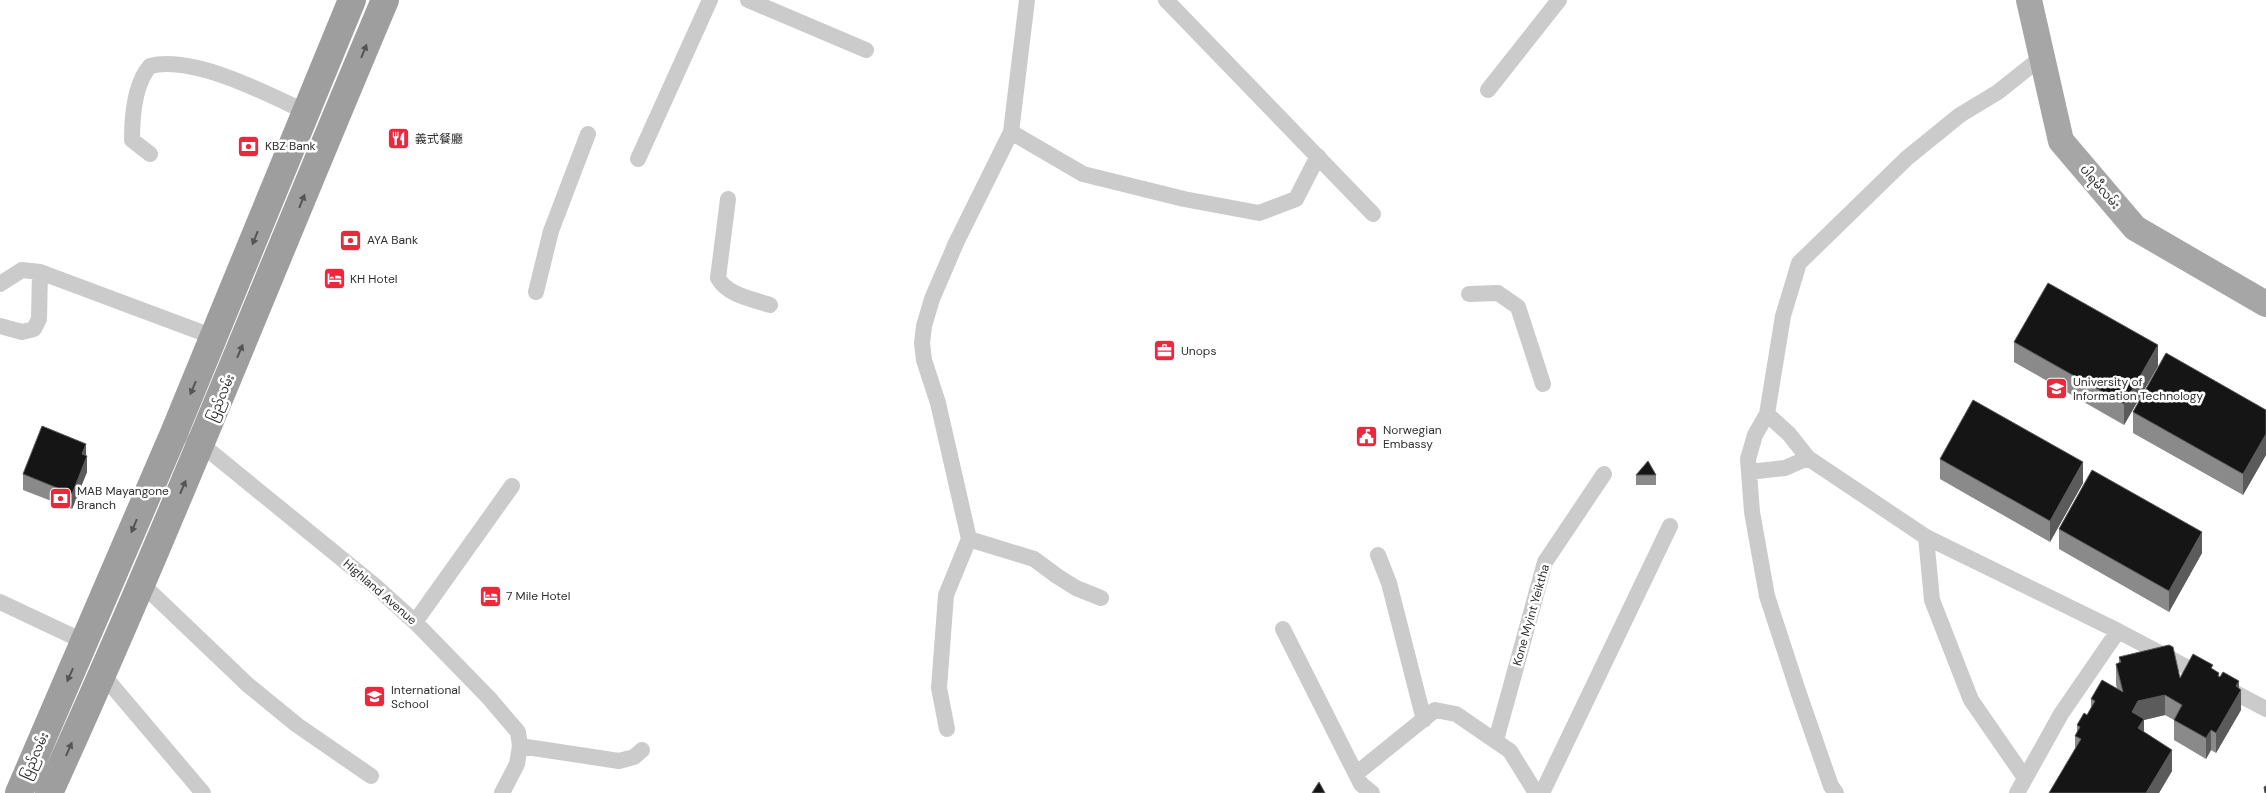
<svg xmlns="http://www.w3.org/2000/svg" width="2266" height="793" font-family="'DM Sans','Noto Sans SC','Noto Sans Myanmar',sans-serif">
<rect width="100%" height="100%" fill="#fff"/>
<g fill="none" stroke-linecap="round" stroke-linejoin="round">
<path stroke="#cbcbcb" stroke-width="16" d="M748,0L866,50
M1166,0L1373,214
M1488,90L1559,0
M1011,132L1083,174L1184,199L1259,213L1296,199L1318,156
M150,154L132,140C132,117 134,84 150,66C193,55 266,93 306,112
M638,159L710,0
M728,199L718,278C727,295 752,299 770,305
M0,284L22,270L40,272L214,337
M536,292L551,231L588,134
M1469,294L1498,293L1518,307L1543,384
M0,326L22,332L34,329L39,319L40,272
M1767,414L1789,434L1808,458L1926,537L2118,631L2266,709
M193,441L201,444L374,585L415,622L489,698L518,732L520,746L517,764L502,793
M1749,472L1785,468L1808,458
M1926,537L1932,600L1971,700L2025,778
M969,539L1034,559L1057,576L1076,588L1101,598
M1378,555L1389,583L1424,720
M141,583L248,685L297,725L371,776
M0,602L85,642
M415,622L512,486
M1283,629L1361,784L1372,793
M103,675L203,793
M947,729L939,688L946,595L969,539L938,403L924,360L922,343L924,326L932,299L956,243L1011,132L1027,0
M1496,740L1545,562L1604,474
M520,746L619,761L634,757L642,750
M1357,773L1435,710L1456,714L1510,751L1536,793
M1542,793L1670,526
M1836,793L1831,786L1799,694L1767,596L1752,512L1748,459L1755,435L1767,414L1783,316L1799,263L1907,158L1960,115L1998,92L2042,57
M2017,793L2061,714L2118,631"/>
<path stroke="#a6a6a6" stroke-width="26" d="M2029,0L2061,141L2135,228L2266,304"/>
<path stroke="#9e9e9e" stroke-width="28" d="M19,793L174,433L352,0
M49,793C168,532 273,264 385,0"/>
</g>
<path fill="#8a8a8a" d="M2014,342L2158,366L2124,425L2014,362Z
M2266,410V455L2243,495L2133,433V412Z
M86,456L87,472L72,509L23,490V474Z
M1940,459L2083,483L2050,542L1940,479Z
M1636,475H1656V485H1636Z
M2059,529L2202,553L2169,612L2059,549Z
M2119,657L2180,678L2213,670L2219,677L2239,688L2241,710L2216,753L2211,750L2206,759L2174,740V720L2165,715L2144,720V732L2172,771L2159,793H2049L2075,749V736L2077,732V725L2087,715L2091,708V699L2117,689L2116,684V664L2119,663Z"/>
<path fill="#5b5b5b" d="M2158,345V366L2124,425V404Z
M2266,434V455L2243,495V474Z
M86,444V459L87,456V472L72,509V494L82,454Z
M2083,462V483L2050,542V521Z
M2202,532V553L2169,612V591Z
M2239,681V694L2241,690V710L2216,753V733L2236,686Z
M2165,695V715L2144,720V740L2132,712L2138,701Z
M2211,730V750L2206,759V738Z
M2172,750V771L2159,793H2146Z"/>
<path fill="#151515" stroke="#5b5b5b" d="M2048,283L2158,345L2124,404L2014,342Z
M2166,353L2266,410V434L2243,474L2133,412Z
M1973,400L2083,462L2050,521L1940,459Z
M42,426L86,444L82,454L87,456L72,494L23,474Z
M1648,461L1656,475H1636Z
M2092,470L2202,532L2169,591L2059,529Z
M2169,645L2173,647L2180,678L2193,654L2213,665L2211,668L2219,673L2218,676L2220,677L2223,672L2239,681L2236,686L2241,690L2216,733L2211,730L2206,738L2174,720L2182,705L2165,695L2138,701L2132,712L2144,719L2138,728L2172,750L2146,793H2049L2081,739L2075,736L2080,727L2077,725L2084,713L2087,715L2095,701L2091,699L2102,680L2123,692L2116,664L2121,662L2119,657Z
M1319,782L1325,793H1312Z
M2266,786V793H2265L2264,787Z"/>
<defs><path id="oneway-solid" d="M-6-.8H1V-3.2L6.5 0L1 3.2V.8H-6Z" transform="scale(1.25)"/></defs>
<g fill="#555">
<use href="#oneway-solid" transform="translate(364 51) rotate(-68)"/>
<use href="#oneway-solid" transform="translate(302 201) rotate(-68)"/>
<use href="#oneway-solid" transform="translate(255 238) rotate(112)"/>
<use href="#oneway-solid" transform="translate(240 351) rotate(-67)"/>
<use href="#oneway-solid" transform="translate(193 388) rotate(113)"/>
<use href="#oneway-solid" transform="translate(183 487) rotate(-67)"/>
<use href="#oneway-solid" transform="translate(134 526) rotate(113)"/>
<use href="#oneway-solid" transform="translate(70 675) rotate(114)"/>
<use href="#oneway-solid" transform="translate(69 749) rotate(-66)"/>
</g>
<defs>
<symbol id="restaurant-square" viewBox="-11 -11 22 22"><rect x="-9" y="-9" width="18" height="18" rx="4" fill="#ee273d" stroke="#fff"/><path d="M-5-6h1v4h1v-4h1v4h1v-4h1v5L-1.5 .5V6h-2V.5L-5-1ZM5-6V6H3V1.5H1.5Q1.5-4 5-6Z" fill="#fff"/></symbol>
<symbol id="bank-square" viewBox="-11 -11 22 22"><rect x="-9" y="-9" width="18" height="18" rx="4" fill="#ee273d" stroke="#fff"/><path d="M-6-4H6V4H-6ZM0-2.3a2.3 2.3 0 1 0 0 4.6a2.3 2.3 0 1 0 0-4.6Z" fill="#fff"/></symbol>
<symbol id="hotel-square" viewBox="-11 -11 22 22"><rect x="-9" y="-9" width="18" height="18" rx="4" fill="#ee273d" stroke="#fff"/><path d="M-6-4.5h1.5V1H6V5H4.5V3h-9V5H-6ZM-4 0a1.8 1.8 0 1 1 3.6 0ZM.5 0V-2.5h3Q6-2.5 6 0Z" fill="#fff"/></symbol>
<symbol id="office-square" viewBox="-11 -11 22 22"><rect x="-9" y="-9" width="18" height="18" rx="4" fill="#ee273d" stroke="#fff"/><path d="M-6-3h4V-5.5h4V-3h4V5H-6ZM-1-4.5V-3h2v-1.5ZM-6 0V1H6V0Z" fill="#fff"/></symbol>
<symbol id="university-square" viewBox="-11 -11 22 22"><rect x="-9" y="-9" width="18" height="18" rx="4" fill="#ee273d" stroke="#fff"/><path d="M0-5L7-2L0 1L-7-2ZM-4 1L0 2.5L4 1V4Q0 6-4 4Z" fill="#fff"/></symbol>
<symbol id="civic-square" viewBox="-11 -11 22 22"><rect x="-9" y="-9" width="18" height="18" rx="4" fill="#ee273d" stroke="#fff"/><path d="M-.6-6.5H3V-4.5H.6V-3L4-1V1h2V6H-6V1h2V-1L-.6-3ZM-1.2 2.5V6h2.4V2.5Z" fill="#fff"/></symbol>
<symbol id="school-square" viewBox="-11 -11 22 22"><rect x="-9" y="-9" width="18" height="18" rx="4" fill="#ee273d" stroke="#fff"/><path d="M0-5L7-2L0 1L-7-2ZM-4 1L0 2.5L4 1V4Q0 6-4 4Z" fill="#fff"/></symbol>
</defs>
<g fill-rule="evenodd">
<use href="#restaurant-square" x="386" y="126" width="25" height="25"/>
<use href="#bank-square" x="236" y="134" width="25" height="25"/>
<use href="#bank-square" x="338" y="228" width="25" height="25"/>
<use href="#hotel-square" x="322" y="266" width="25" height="25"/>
<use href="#office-square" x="1152" y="338" width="25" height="25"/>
<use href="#university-square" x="2044" y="376" width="25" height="25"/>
<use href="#civic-square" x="1354" y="424" width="25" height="25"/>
<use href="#bank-square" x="48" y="486" width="25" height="25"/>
<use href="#hotel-square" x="478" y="584" width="25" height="25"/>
<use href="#school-square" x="362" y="684" width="25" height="25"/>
</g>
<g text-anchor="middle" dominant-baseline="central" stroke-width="5" stroke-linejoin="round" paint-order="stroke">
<g font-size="12" fill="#2e2e2e" stroke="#fff" text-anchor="start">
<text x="415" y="139">義式餐廳</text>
<text x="265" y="146">KBZ Bank</text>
<text x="367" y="240">AYA Bank</text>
<text x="350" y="279">KH Hotel</text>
<text x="1181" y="351">Unops</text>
<text x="2073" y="382">University of<tspan x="2073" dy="14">Information Technology</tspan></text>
<text x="1383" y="430">Norwegian<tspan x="1383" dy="14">Embassy</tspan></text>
<text x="77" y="491">MAB Mayangone<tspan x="77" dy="14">Branch</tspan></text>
<text x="506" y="596">7 Mile Hotel</text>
<text x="391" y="690">International<tspan x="391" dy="14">School</tspan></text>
</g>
<g font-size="12" fill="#2e2e2e" stroke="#fff">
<text transform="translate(2100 187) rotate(49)">ပါရမီလမ်း</text>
<text transform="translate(221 398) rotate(-67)">ပြည်လမ်း</text>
<text transform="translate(380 592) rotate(41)">Highland Avenue</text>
<text transform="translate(1531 615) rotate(-74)">Kone Myint Yeiktha</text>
<text transform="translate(35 756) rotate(-66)">ပြည်လမ်း</text>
</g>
</g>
</svg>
